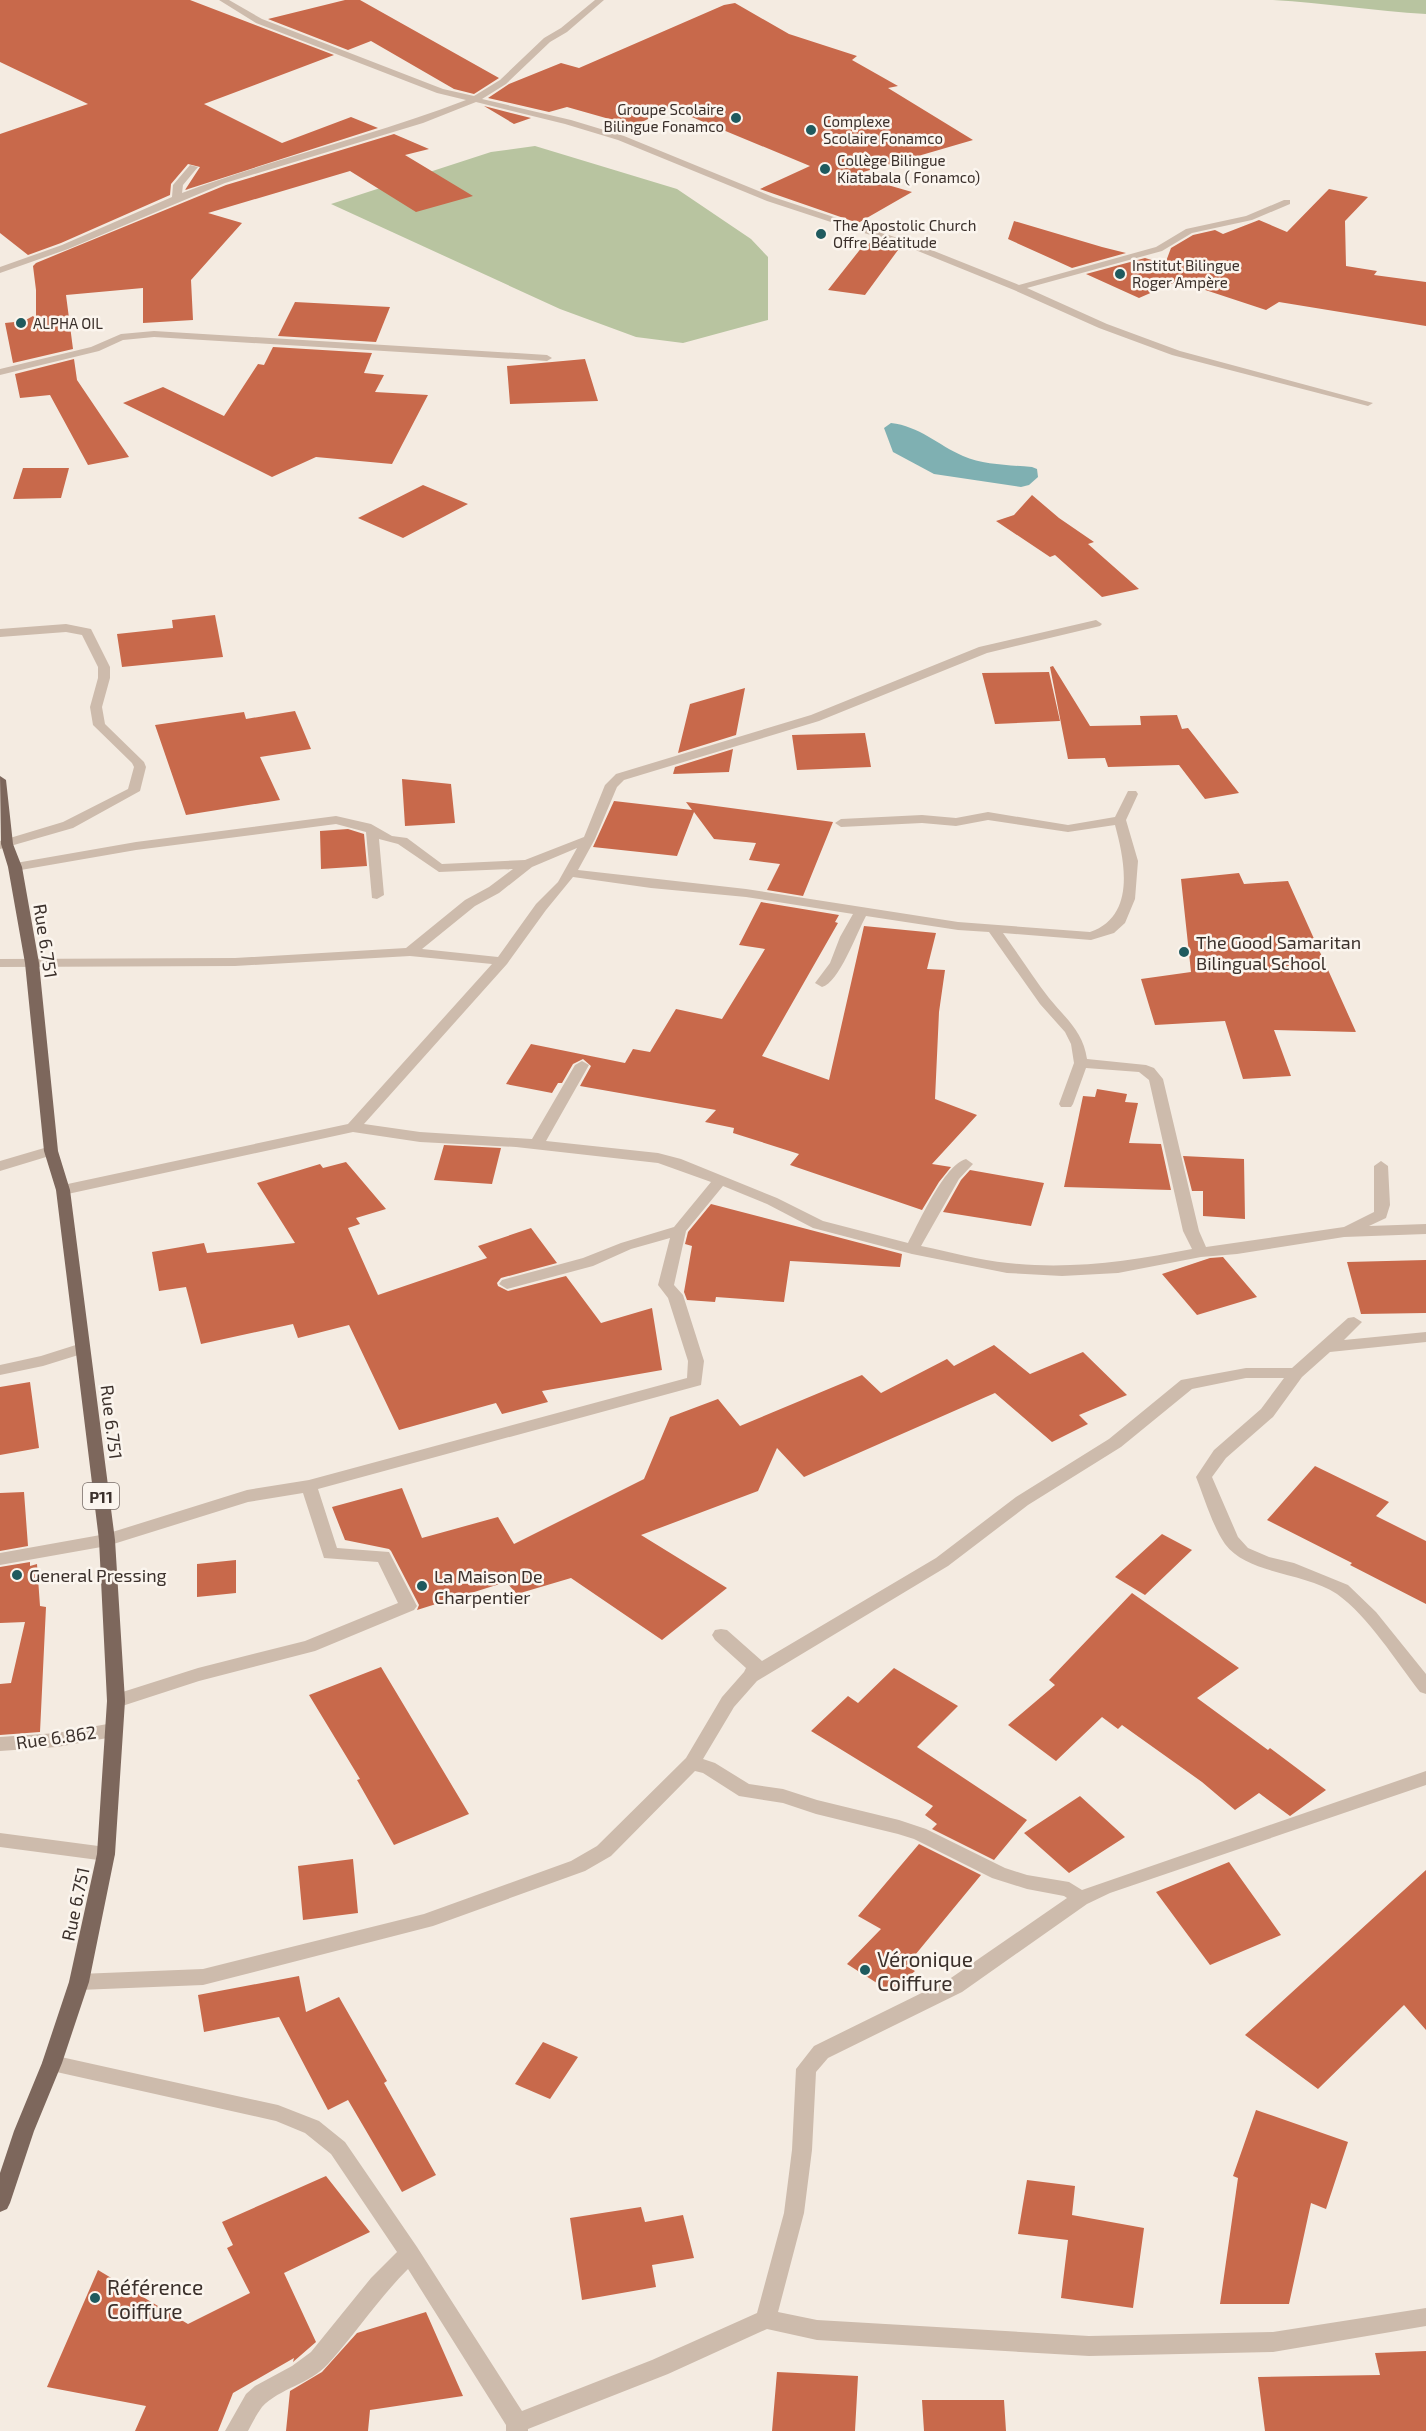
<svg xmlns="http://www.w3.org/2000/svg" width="1426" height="2431" font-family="'Exo 2',sans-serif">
<rect width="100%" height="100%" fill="#f4ebe1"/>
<path fill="#b8c4a0" d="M1273,0H1426V14C1375,11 1324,3 1273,0Z
M535,146L677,189L751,239L768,257V320L683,343L636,337L560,309L331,204L491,152Z"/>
<path fill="#7fb0b2" d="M891,423C919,426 938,445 963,456C984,465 1009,465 1032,467L1037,469L1038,477L1029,485L1021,487L934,474L893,452L884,428Z"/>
<path fill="#c8694b" d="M0,0H190L334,55L204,104L282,143L351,117L378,128L185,190L200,167L188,164L171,184L170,195L61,243L28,255L0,233V134L88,104L0,62Z
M345,0H360L499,78L474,94L454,89L371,41L348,50L268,19Z
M735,3L789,34L857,56L852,60L898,86L888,88L973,140L853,175L912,192L858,223L760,189L810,166L670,108L634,126L567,107L549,112L488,98L509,84L561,63L579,68L724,5Z
M484,106L531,118L514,124Z
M394,134L429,149L405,155L473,196L416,212L350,171L208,213L242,223L191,280L193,320L143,323V288L66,295L73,349L13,363L5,323L24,321L33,316L36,319V290L33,266L36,263L226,185Z
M1329,189L1368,197L1345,221L1346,266L1377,271L1374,275L1426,282V326L1279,302L1266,310L1178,281L1139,298L1086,274L1145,258L1165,264L1171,248L1193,235L1215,230L1223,234L1259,220L1287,232Z
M1014,221L1102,247L1126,253L1072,268L1008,239Z
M866,242L898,250L865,295L828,290Z
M295,302L390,307L376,342L278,336Z
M273,347L372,353L364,373L384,375L375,392L428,395L392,464L316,457L272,477L123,403L163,387L224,416L258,364L264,365Z
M74,359L77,380L129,457L88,465L50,395L20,398L15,374Z
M585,359L598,401L510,404L507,366Z
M23,468H69L61,498L13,499Z
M423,485L468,504L403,538L358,518Z
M1032,495L1059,518L1094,542L1088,544L1139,589L1102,597L1055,555L1050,557L996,521L1014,515Z
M215,615L223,657L122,667L117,634L173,628L172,620Z
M1053,666L1090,726L1141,725L1140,716L1177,715L1182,729L1188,728L1239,793L1205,799L1179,765L1108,767L1105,758L1068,759L1050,667Z
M1049,672L1060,721L995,724L982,673Z
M745,688L736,735L678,753L690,704Z
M295,711L311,749L260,757L280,800L186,815L155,725L244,712L246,719Z
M865,733L871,767L797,770L792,735Z
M733,749L729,772L673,774L675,767Z
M402,779L451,784L455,823L405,826Z
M614,801L692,810L686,802L833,822L803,896L767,890L780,864L749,860L756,843L714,839L694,812L677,856L593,847Z
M348,829L364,834L367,866L321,869L320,831Z
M1239,873L1244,884L1288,881L1356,1032L1274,1030L1291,1076L1243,1079L1225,1021L1155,1025L1141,979L1191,972L1181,879Z
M761,902L839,915L835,922L838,923L762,1056L829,1080L864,926L936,933L927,969L945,970L939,1012L935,1099L977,1115L932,1164L951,1167L939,1182L922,1210L790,1165L799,1154L733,1133L734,1128L705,1122L716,1110L580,1086L591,1066L583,1059L573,1064L562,1083H558L552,1093L506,1084L531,1044L625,1063L633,1049L650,1052L676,1009L722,1019L765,949L739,945Z
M1097,1089L1127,1094L1125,1102L1138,1103L1129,1143L1161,1144L1171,1190L1064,1187L1083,1096L1095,1097Z
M444,1145L501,1148L492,1184L434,1180Z
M1183,1156L1244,1159L1245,1219L1203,1216V1191H1192Z
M346,1162L386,1209L356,1218L360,1224L348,1228L378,1295L487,1258L478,1246L531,1228L557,1263L501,1278L497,1283L498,1286L508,1291L566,1276L601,1323L652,1308L662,1370L542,1391L548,1402L502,1414L496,1403L399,1430L349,1325L298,1338L293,1324L201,1344L186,1287L159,1291L152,1252L204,1243L207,1253L295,1243L257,1183L320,1164L323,1168Z
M970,1170L1044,1183L1031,1226L943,1212L961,1180Z
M711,1204L902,1254L900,1267L790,1261L784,1302L716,1297L715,1302L687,1300L684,1292L692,1246L685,1244L688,1232Z
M1223,1257L1257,1297L1197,1315L1162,1274L1210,1258Z
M1426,1260V1313L1361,1314L1347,1262Z
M994,1345L1030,1374L1083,1352L1127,1395L1079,1415L1088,1424L1052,1442L995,1393L804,1477L777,1448L758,1491L641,1535L727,1588L662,1640L571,1578L517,1594L506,1582L417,1610L419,1605L391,1551L389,1549L345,1540L332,1507L402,1488L422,1538L498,1517L514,1544L644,1479L670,1417L718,1399L740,1426L862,1375L881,1393L947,1359L954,1366Z
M30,1382L39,1448L0,1455V1387Z
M1315,1466L1389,1502L1376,1516L1426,1541V1604L1350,1565L1352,1563L1267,1520Z
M24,1492L28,1546L0,1551V1493Z
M1162,1534L1192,1550L1145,1595L1115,1577Z
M236,1560V1593L197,1597V1564Z
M30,1562V1566L37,1564L40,1606L46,1607L40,1732L0,1735V1684L11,1683L25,1622L0,1623V1567Z
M1132,1593L1239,1668L1197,1698L1268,1750L1270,1748L1326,1790L1290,1816L1259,1793L1235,1810L1202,1782L1122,1725L1118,1729L1102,1717L1056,1761L1008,1725L1055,1685L1049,1680Z
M381,1667L469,1814L394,1845L357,1780L360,1779L309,1695Z
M894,1668L958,1706L917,1747L1027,1820L994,1860L932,1829L937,1824L925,1815L933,1806L811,1731L848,1696L858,1703Z
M1080,1796L1125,1837L1069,1873L1024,1833Z
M919,1844L981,1875L906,1966L915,1971L891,1992L847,1964L881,1929L858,1916Z
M353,1859L358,1913L303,1920L298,1866Z
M1229,1862L1281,1935L1210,1965L1156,1892Z
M1426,1870V2030L1404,2005L1318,2089L1245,2035Z
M299,1976L306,2012L339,1997L387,2081L384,2083L436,2175L402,2192L348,2100L328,2110L279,2017L204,2032L198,1995Z
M543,2042L578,2057L550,2099L515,2084Z
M1256,2110L1348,2142L1326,2209L1311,2203L1289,2304H1220L1238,2178L1233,2176Z
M326,2176L370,2232L284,2273L316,2342L293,2362L294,2358L233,2393L218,2431H135L146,2406L47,2387L98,2270L188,2324L250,2293L227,2248L233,2245L222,2222Z
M1027,2180L1075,2186L1072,2215L1144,2228L1133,2308L1061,2298L1068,2240L1018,2234Z
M641,2207L645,2222L683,2215L694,2258L652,2265L656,2287L582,2300L570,2218Z
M426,2312L463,2396L370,2410L368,2431H286L290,2391L322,2372L357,2333Z
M1426,2351V2431H1265L1258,2377L1380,2375L1375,2353Z
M777,2372L858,2376L855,2431H772Z
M922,2400H1004L1006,2431H924Z"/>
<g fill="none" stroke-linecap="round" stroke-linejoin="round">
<path fill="#cdbbac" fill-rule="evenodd" d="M219,0H229L262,19L443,89L474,96L500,80L544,38L561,28L595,0H604L567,32L550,42L506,84L482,99L571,120L624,136L773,197L919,245L1019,285L1156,247L1186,229L1246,216L1284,200H1290V204L1252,220L1192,233L1162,251L1027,288L1107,324L1180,351L1373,403L1368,406L1172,355L1099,328L1014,290L913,249L767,201L618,140L565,124L476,102L423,123L225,183L68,249L0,273V267L62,245L172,197L173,185L190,165L198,167L183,185L182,193C275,158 373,136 466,100L437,93L256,23Z
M154,331L547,355L552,358L547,361L154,337L123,340L99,351L0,375V369L91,347L121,334Z
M1096,620L1102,624L1100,626L987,653L819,721L624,780L617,787L595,839L578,870L746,889L958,922L1090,932C1136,916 1125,862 1115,825L1068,832L988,820L956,826L922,823L841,827L835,823L841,819L922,815L956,818L988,812L1068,825L1115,817L1128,791H1136L1138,794L1126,820L1138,861L1135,899L1125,923L1114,933L1091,940L1003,933C1019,955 1033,977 1049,998C1066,1019 1083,1031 1087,1059L1146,1065L1154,1068L1163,1079L1199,1231L1206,1247L1344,1227L1374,1212V1166L1381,1161L1388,1166L1390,1205L1386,1218L1369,1226L1426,1224V1234L1344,1237L1237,1254L1201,1257L1118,1273L1062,1276L1007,1273L912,1254L813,1228L767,1204L723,1186L686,1231L674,1285L683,1295L704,1361L701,1385L318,1489L337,1548L389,1552L417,1606L414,1610L315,1651L199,1681L116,1708L110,1706L107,1701L110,1696L198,1668L305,1641L398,1603L378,1562L324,1558L303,1493L248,1502L107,1546L0,1565V1553L106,1534L247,1490L309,1480L687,1378L688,1361L668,1298L658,1285L670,1238L631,1249L593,1266L507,1289L499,1284L502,1280L583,1258L621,1243L674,1227L711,1182L658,1163L516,1147L420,1142L353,1132L63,1195L58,1193L56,1190L58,1187L63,1185L348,1124L492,964L410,956L235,966L0,967V959L235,958L406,948L465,900L489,887L513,869L439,872L398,844L379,839L384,895L377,899L372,898L366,832L336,824L136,850L15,871L10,870L8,867L10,864L136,842L336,816L371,824L392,836L407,838L442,864L525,860L584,837L605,785L616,774L811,715L979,647ZM577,848L558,882L536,904L498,957L422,949L475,906L499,893L532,867ZM573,877L651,888L746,897L853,914L840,937L830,963L815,983L822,987C839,983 857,932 866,916L958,930L989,932L1040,1004L1065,1032L1071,1044L1074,1063L1059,1104L1061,1107H1071L1073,1104L1086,1068L1139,1072L1149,1080L1183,1231L1192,1249C1130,1261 1071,1270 1008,1263C979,1260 950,1252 921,1246L959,1179L973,1164L966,1159C944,1165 919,1223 908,1243L823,1221L777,1198L681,1159L658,1153L546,1141L589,1065L582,1061L575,1065L532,1139L420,1132L364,1124L507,964L546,910Z
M66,624L91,629L110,667V678L102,707L105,724L144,762L146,767L140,791L73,828L0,849V841L63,822L128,789L134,767L132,763L93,725L90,707L98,678V667L82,635L66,632L0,637V629Z
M51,1146L56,1148L58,1151L56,1154L0,1171V1161Z
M1354,1317L1362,1322L1344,1340L1426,1332V1342L1330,1352L1302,1377L1273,1417L1226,1458L1212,1477L1238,1537L1248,1548L1269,1557L1294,1563L1348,1585L1376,1612L1426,1674V1694L1420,1692C1396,1661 1368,1616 1337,1594C1305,1572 1248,1575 1225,1544C1213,1527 1204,1497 1196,1477L1214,1450L1261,1409L1284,1378H1246L1192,1389L1121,1447L1028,1505L948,1566L757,1681L734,1707L703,1759L715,1763L749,1784L783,1789L817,1800L899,1820L926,1829L1005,1868L1027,1875L1069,1882L1082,1890L1426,1771V1785L1110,1893L1087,1904L962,1992L828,2058L816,2072L812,2150L804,2213L778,2312L817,2320L1089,2336L1273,2332L1426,2308V2326L1273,2352L1089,2356L817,2340L767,2329L668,2374L528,2429V2431H506V2425L408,2269C379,2298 356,2333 328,2364C310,2384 280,2388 262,2407C257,2414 252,2423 248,2431H225L246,2394L255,2386L292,2366L311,2352L371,2278L397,2252L331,2154L305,2133L276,2121L52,2071L45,2069L42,2063L45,2057L52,2055L278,2105L319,2121L345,2142L417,2247L522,2411L652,2360L757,2313L784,2213L792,2150L796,2069L814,2046L948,1980L1067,1898L1064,1896L1027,1889L992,1878L914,1839L898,1834L816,1814L783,1803L739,1796L703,1773L695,1771L611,1856L585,1871L433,1926L203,1985L79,1990L72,1988L69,1982L72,1976L79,1974L203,1969L424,1914L571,1861L597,1846L686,1758L722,1697L744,1672L746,1668L715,1640L712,1635L715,1630L721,1629L727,1630L762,1661L936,1558L1016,1497L1109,1439L1181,1380L1246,1368H1292L1348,1318Z
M82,1343L88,1344L90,1348L88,1352L43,1366L0,1375V1365L41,1356Z
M113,1723L119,1725L122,1730L119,1735L113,1737L57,1747L0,1751V1737L57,1733Z
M0,1833L106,1847L113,1849L115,1854L113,1859L106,1861L0,1847Z"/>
<path fill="#7d675c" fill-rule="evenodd" d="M0,776L6,780L13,844L22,867L39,963L58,1151L70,1190L115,1540L125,1701L115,1854L89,1982L62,2063L34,2131L10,2203L7,2209L0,2212V2173L14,2131L42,2063L69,1982L97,1854L107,1701L99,1540L56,1190L44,1151L25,963L8,867L1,844Z"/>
</g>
<g fill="#1f5a5e" stroke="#fbf5ee" stroke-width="2">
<circle cx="736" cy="118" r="6"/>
<circle cx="811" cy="130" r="6"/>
<circle cx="825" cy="169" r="6"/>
<circle cx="821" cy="234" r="6"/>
<circle cx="1120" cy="274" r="6"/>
<circle cx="21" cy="323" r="6"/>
<circle cx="1184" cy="952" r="6"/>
<circle cx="17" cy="1575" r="6"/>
<circle cx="422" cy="1586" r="6"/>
<circle cx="865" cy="1970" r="6"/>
<circle cx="95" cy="2298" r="6"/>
</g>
<g text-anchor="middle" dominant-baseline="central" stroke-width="5" stroke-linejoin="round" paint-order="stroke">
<g font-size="15" fill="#3b302b" stroke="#fbf5ee" text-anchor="start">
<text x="724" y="109" text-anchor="end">Groupe Scolaire<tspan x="724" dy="17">Bilingue Fonamco</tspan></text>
<text x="823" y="121">Complexe<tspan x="823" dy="17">Scolaire Fonamco</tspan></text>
<text x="837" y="160">Collège Bilingue<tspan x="837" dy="17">Kiatabala ( Fonamco)</tspan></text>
<text x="833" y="225">The Apostolic Church<tspan x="833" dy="17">Offre Béatitude</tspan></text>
<text x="1132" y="265">Institut Bilingue<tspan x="1132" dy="17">Roger Ampère</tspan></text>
<text x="33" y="323">ALPHA OIL</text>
</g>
<rect fill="#fbf5ee" stroke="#756b66" stroke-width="1.5" x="83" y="1483" width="36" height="26" rx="4.5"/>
<g font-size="16" font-weight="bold" fill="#3b302b">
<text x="101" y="1496">P11</text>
</g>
<g font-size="18" fill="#3b302b" stroke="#fbf5ee">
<text transform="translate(46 941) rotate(81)">Rue 6.751</text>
<text transform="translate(112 1422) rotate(83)">Rue 6.751</text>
<text transform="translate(56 1737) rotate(-8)">Rue 6.862</text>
<text transform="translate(75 1904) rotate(-78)">Rue 6.751</text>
</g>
<g font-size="18" fill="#3b302b" stroke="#fbf5ee" text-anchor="start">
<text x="1196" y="942">The Good Samaritan<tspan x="1196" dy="21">Bilingual School</tspan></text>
<text x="29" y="1575">General Pressing</text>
<text x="434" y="1576">La Maison De<tspan x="434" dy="21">Charpentier</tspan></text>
</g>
<g font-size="21" fill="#3b302b" stroke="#fbf5ee" text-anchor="start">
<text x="877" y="1958">Véronique<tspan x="877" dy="24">Coiffure</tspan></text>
<text x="107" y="2286">Référence<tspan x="107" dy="24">Coiffure</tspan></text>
</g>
</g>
</svg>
